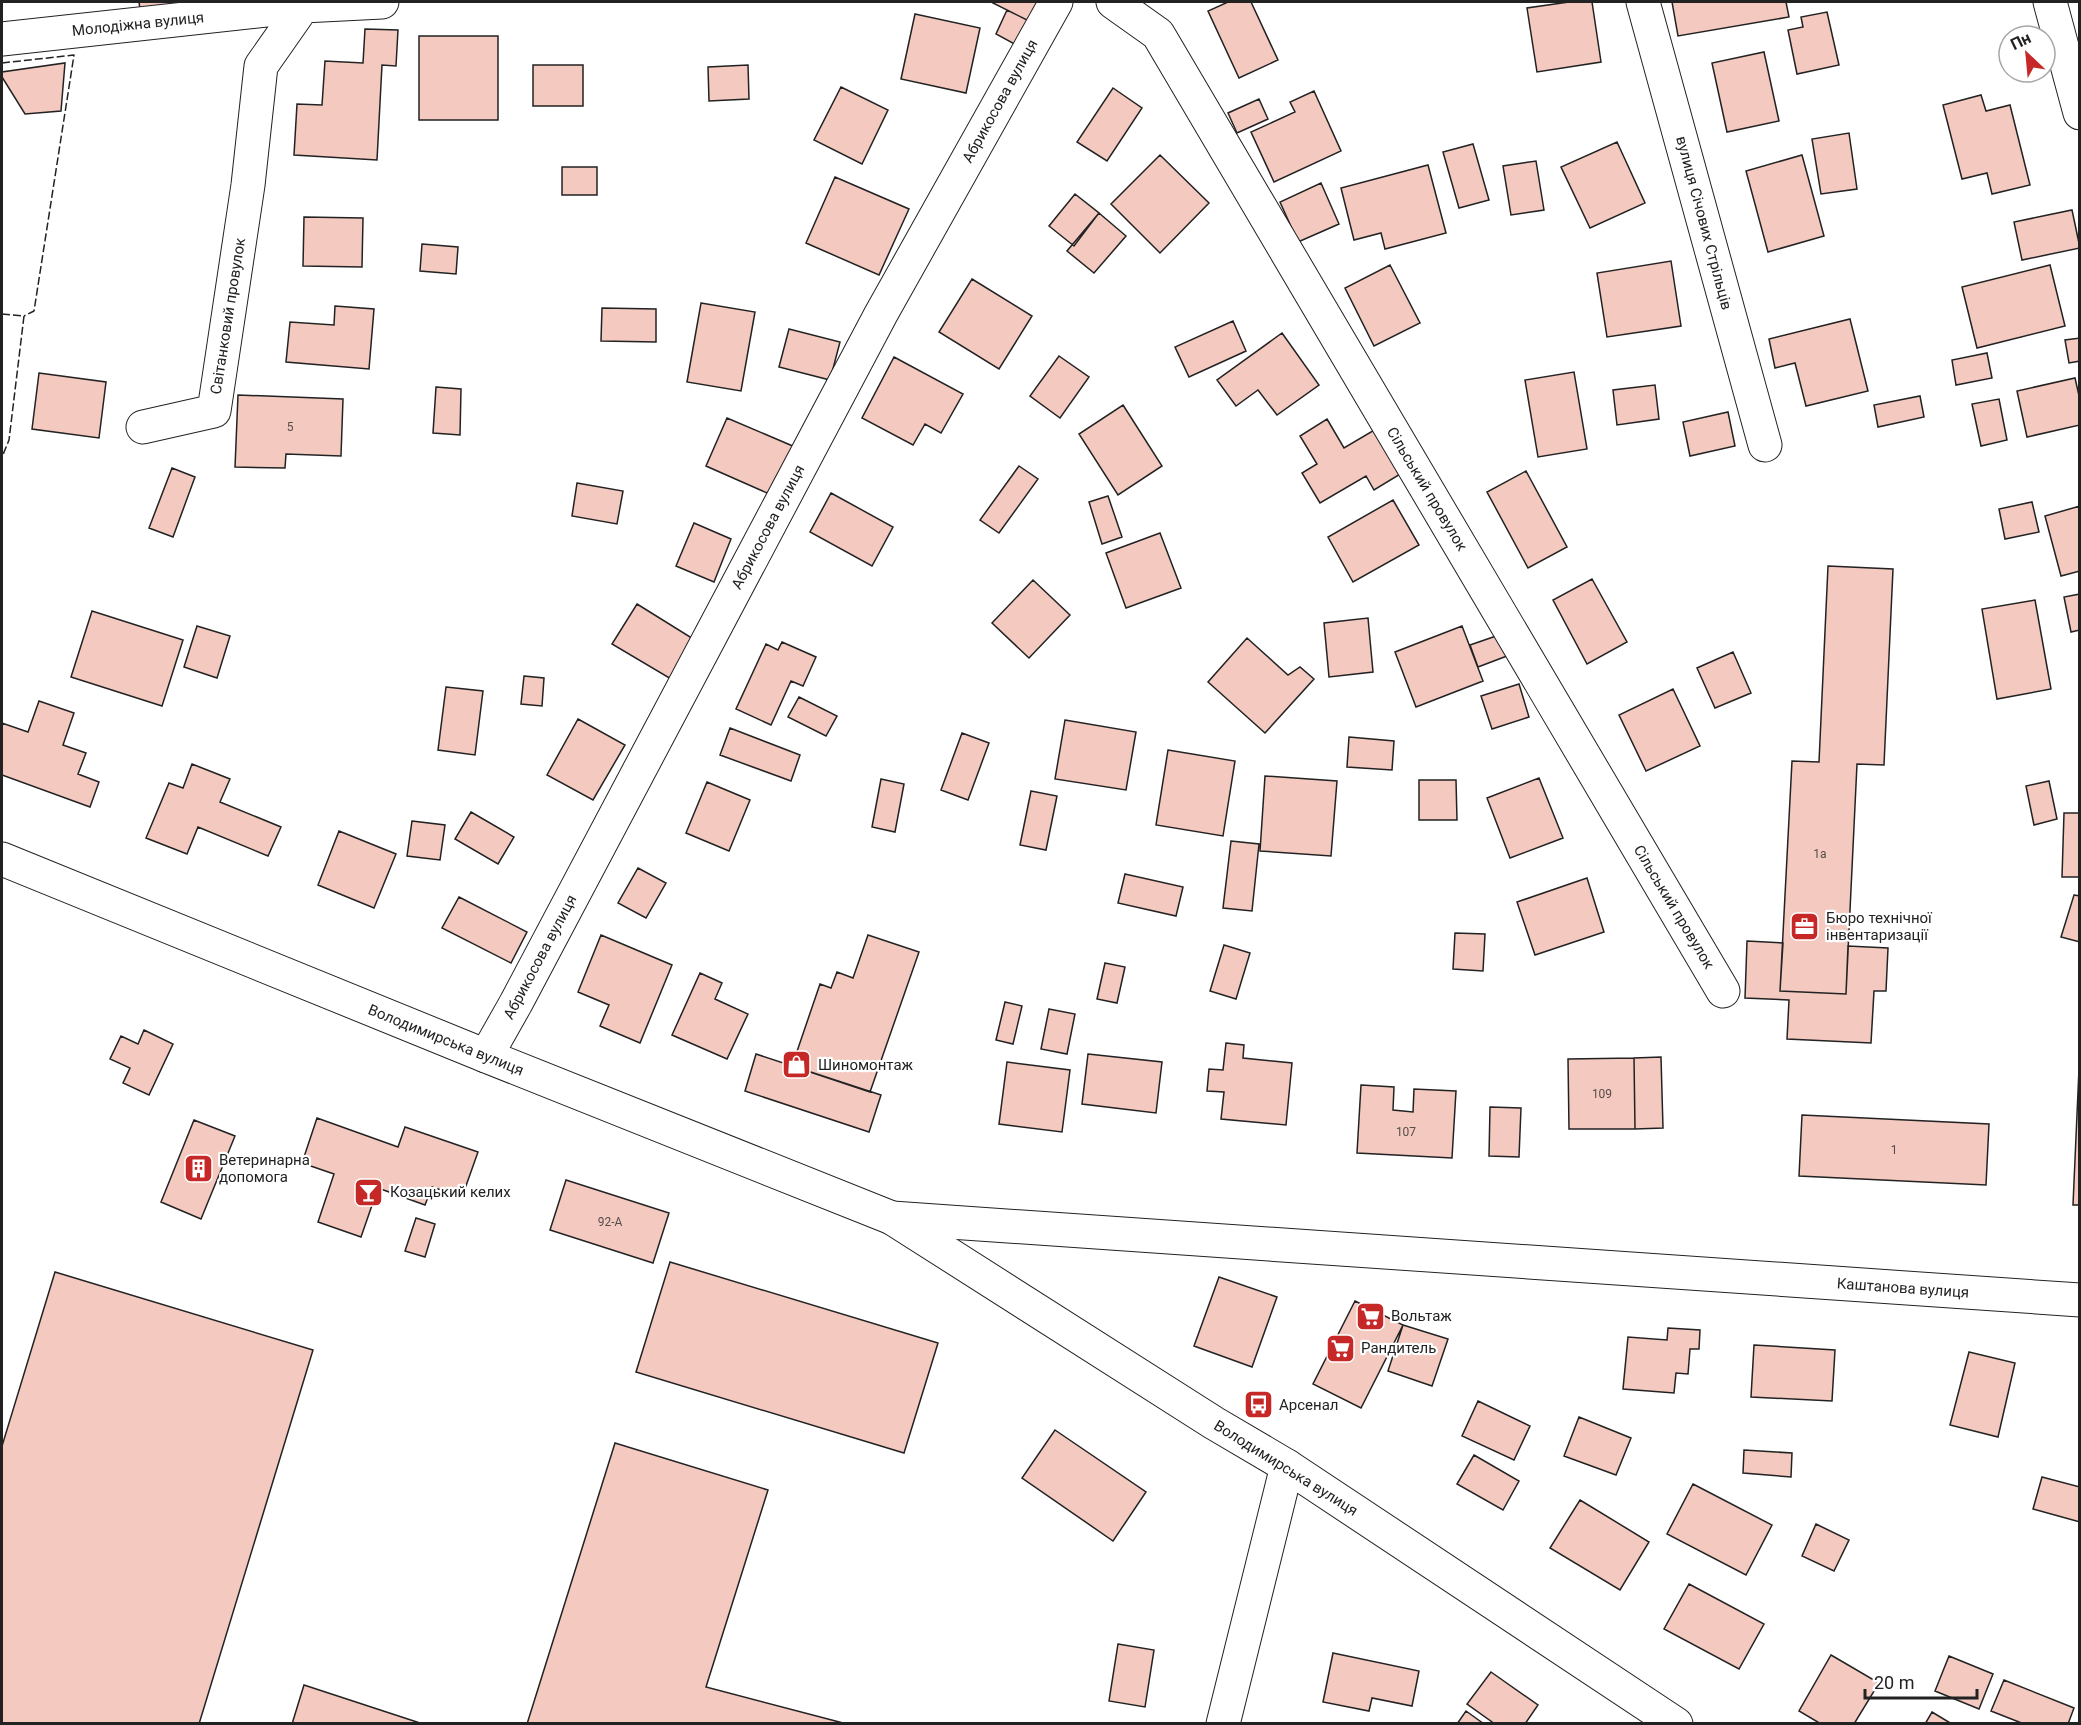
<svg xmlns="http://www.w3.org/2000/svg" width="2081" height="1725" font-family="Roboto,sans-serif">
<rect width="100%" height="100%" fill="#fff"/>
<path fill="#f3c9c0" stroke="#222" stroke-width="1.5" d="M139,2H184L185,14L140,9Z
M994,2H1044L1033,23L993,3Z
M1228,2H1251L1278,60L1239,78L1208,11Z
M1569,2H1592L1601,62L1537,72L1527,8Z
M1672,2H1786L1789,17L1678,36Z
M1007,10L1033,23L1020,47L996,34Z
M1827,12L1839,65L1797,74L1788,30L1803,27L1801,17Z
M915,14L980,28L966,93L901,79Z
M365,29L398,30L396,66L382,65L377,160L294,155L297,104L322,105L325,61L363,63Z
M419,36H498V120H419Z
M1764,52L1779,121L1727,132L1712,63Z
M65,63L61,111L25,114L2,77V72Z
M533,65H583V106H533Z
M748,65L749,99L709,101L708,67Z
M841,87L888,110L862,164L814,140Z
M1113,88L1142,108L1107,161L1077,142Z
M1314,91L1341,151L1274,182L1251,132L1295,112L1290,102Z
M1981,95L1986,111L2010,105L2030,185L1992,194L1987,173L1962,179L1943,105Z
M1259,99L1268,119L1237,133L1228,113Z
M1849,133L1857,189L1821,194L1812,139Z
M1617,142L1645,203L1590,228L1561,167Z
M1473,144L1489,200L1459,208L1443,152Z
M1160,155L1209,203L1160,253L1111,204Z
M1802,155L1824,236L1768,252L1746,171Z
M1536,161L1544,210L1511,215L1503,166Z
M1428,165L1446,233L1385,249L1381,233L1354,240L1341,188Z
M562,167H597V195H562Z
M835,177L909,209L879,275L806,243Z
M1321,183L1339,224L1298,242L1280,202Z
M1075,194L1099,213L1074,246L1049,226Z
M2072,210L2080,248L2022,260L2014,222Z
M1099,213L1126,236L1094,273L1067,251Z
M304,217L363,218L362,267L303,266Z
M422,244L458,247L456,274L420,271Z
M1671,261L1681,326L1607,337L1597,273Z
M1390,265L1420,323L1374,346L1345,288Z
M2050,265L2065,326L1977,348L1962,287Z
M972,279L1032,316L999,369L939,332Z
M701,303L755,312L741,391L687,382Z
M335,306L374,309L369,369L286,362L290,322L334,325Z
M602,308L656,309V342L601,341Z
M1850,319L1868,391L1806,406L1795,363L1775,368L1769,339Z
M1233,321L1246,351L1189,377L1175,347Z
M789,329L840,342L830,380L779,367Z
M1282,333L1319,385L1277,415L1258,390L1236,406L1217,380Z
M2080,338V361L2069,363L2065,340Z
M1987,353L1992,378L1956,385L1952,360Z
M1059,356L1089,377L1060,418L1030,396Z
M894,357L963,394L941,433L925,424L913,445L862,418Z
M1574,372L1587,449L1538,457L1525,380Z
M39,373L106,382L99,438L32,429Z
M2075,378L2080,400V425L2027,437L2017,391Z
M1655,385L1659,419L1617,425L1613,390Z
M436,387L461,389L460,435L433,433Z
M238,395L343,399L341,456L286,454L285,468L235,467Z
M1920,396L1924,417L1878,427L1874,405Z
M1999,399L2007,440L1981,446L1972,404Z
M1123,405L1162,466L1118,495L1079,434Z
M1728,412L1735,446L1690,456L1683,422Z
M727,418L795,447L774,496L706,466Z
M1327,419L1344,448L1376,429L1402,473L1374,490L1366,476L1320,503L1302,473L1317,464L1300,436Z
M1019,466L1038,479L999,533L980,520Z
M172,468L195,477L173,537L149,528Z
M1526,471L1567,547L1528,568L1487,492Z
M577,483L623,491L617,524L572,516Z
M831,493L893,527L872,566L810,532Z
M1108,496L1122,537L1102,544L1089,502Z
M1393,500L1419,545L1353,582L1328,537Z
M2032,502L2039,532L2005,539L1999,509Z
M2080,506V571L2061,576L2045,516Z
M694,523L731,539L714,582L676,566Z
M1160,533L1181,588L1126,608L1106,553Z
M1828,566L1893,569L1884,765L1857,764L1846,994L1780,991L1792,761L1819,762Z
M1592,579L1627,642L1587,664L1553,600Z
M1033,580L1070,615L1029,658L992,623Z
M2080,594V630L2071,632L2064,597Z
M2035,600L2051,689L1997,699L1982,609Z
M637,604L695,640L671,679L612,644Z
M92,611L183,640L162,706L71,677Z
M1368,618L1373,672L1329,677L1324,623Z
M197,626L230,636L217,678L184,667Z
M1462,626L1483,681L1416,707L1395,652Z
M1499,635L1507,656L1478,667L1470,645Z
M1247,638L1288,675L1300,667L1314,679L1265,733L1208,682Z
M782,642L816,657L803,686L791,681L771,725L736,709L766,644L778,650Z
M1733,652L1751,693L1715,708L1697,668Z
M524,676L544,678L542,706L521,704Z
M1519,684L1529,717L1492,729L1481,696Z
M446,687L483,691L475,755L438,750Z
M1673,689L1700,746L1646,771L1619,715Z
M799,697L837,716L826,736L788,717Z
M39,701L74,713L63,745L86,753L78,774L99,782L90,807L2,775V723L28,732Z
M578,719L625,745L593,800L547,775Z
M1065,720L1136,732L1126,790L1055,779Z
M730,728L800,755L791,781L720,755Z
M962,733L989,743L968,800L941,790Z
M1349,737L1394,741L1392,770L1347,767Z
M1168,750L1235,761L1223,836L1156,825Z
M192,764L230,779L220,802L281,827L268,856L198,827L187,854L146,838L169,783L183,788Z
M1265,776L1337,781L1331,856L1260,851Z
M1539,778L1563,838L1510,858L1487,798Z
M881,779L904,784L895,832L872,827Z
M1419,780H1456L1457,820H1419Z
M2049,781L2057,819L2034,825L2026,786Z
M707,782L750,800L729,851L686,833Z
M1031,791L1057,796L1046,850L1020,845Z
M471,812L514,837L498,864L455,839Z
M2064,813H2080V877H2062Z
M412,821L445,825L440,860L407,856Z
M339,831L396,854L374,908L318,885Z
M1231,841L1259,844L1252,911L1223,908Z
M638,868L666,883L646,918L618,903Z
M1125,874L1183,887L1176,916L1118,903Z
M1587,878L1604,932L1535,955L1517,902Z
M2074,895L2080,896V942L2061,937Z
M459,897L527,932L511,963L442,928Z
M1455,933L1485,934L1483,971L1453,969Z
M601,935L672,965L640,1043L600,1026L609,1005L578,992Z
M868,935L919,952L870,1092L792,1066L820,984L831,988L837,972L853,978Z
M1747,941L1783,943L1780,991L1846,994L1848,946L1888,948L1886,991H1874L1871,1043L1787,1039L1789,1000L1745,998Z
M1224,945L1250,953L1236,999L1210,991Z
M1105,963L1125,967L1117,1003L1097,999Z
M700,973L722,983L715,999L748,1014L727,1059L672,1035Z
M1005,1002L1022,1006L1013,1044L996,1040Z
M1049,1009L1075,1014L1067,1054L1041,1049Z
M144,1030L173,1044L149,1095L123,1083L130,1068L110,1059L121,1036L138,1044Z
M1226,1043L1244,1045L1243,1058L1292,1063L1286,1125L1221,1119L1224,1092L1207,1091L1209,1069L1223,1070Z
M756,1054L881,1095L869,1132L745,1091Z
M1088,1054L1162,1062L1156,1113L1082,1104Z
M1661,1057L1663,1128L1635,1129L1634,1058Z
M1634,1058L1635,1129H1569L1568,1059Z
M1007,1062L1070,1070L1062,1132L999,1124Z
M2079,1069H2080V1205H2073Z
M1361,1085L1394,1087L1393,1110L1413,1112L1414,1089L1456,1091L1452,1158L1357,1153Z
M1490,1107L1521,1108L1519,1157L1489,1156Z
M1802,1115L1989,1124L1986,1185L1799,1176Z
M317,1118L398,1147L405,1127L478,1152L462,1197L432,1187L425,1205L378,1188L361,1237L318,1222L334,1174L302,1163Z
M194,1120L235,1136L201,1219L161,1202Z
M566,1180L669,1213L653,1263L550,1230Z
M416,1218L435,1224L425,1257L405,1251Z
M670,1262L938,1343L904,1453L636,1372Z
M55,1272L313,1350L199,1724H2V1446Z
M1219,1277L1277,1297L1252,1367L1194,1346Z
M1355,1301L1403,1325L1361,1408L1313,1384Z
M1403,1325L1448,1339L1432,1386L1388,1371Z
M1668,1328L1700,1330L1699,1349H1690L1688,1374L1676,1373L1674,1393L1623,1389L1628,1337L1667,1340Z
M1754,1345L1835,1350L1832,1401L1751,1397Z
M1969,1352L2015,1363L1998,1437L1950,1425Z
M1478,1401L1530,1426L1514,1460L1462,1436Z
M1579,1417L1631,1438L1616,1475L1564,1456Z
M1055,1430L1146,1492L1113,1541L1022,1478Z
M615,1443L768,1490L706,1687L847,1724H527Z
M1744,1450L1792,1453L1791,1477L1743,1473Z
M1474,1455L1519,1481L1503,1510L1457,1484Z
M2042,1477L2080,1487V1522L2033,1509Z
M1693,1484L1772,1525L1746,1575L1667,1534Z
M1580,1500L1649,1542L1620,1590L1550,1548Z
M1816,1524L1849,1540L1834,1571L1802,1556Z
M1689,1584L1764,1624L1739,1669L1664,1629Z
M1118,1644L1154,1650L1145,1707L1109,1701Z
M1333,1653L1419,1671L1412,1706L1372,1698L1369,1711L1323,1702Z
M1831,1655L1879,1683L1854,1724H1821L1799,1711Z
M1949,1656L1993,1674L1979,1709L1935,1691Z
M1491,1672L1538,1705L1525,1724H1495L1467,1704Z
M2004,1680L2074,1708L2068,1724H2024L1991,1711Z
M304,1685L423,1724H292Z
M1466,1711L1484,1724H1457Z
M1932,1712L1952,1724H1925Z"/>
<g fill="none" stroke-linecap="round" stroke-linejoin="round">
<defs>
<path id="minor" d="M1113,2L1158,34L1723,991
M1643,2L1765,445
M2050,2L2080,113
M2,39L303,6L382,2
M143,427L214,411L248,185L261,66L303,6V2
M486,1056L516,1003L881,314L1056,2
M1223,1724L1287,1466"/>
<path id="tertiary" d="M892,1218L2080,1300"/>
<path id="primary" d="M2,859L486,1056L892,1218L1214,1423L1287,1466L1676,1724"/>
</defs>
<use href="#minor" stroke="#222" stroke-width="35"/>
<use href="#tertiary" stroke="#222" stroke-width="35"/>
<use href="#primary" stroke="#222" stroke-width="35"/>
<use href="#minor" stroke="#fff" stroke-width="33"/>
<use href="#tertiary" stroke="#fff" stroke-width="33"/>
<use href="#primary" stroke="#fff" stroke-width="33"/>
<path stroke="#222" stroke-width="1.5" stroke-dasharray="8 3" stroke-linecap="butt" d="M2,63L74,55L34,311L24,316
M2,314L24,316L9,440L2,457"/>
</g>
<defs>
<symbol id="office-square" viewBox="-11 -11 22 22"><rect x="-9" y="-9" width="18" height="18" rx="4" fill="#c62828" stroke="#fff"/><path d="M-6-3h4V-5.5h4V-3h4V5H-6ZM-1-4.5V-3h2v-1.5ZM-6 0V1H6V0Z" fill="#fff"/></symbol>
<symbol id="shop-square" viewBox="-11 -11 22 22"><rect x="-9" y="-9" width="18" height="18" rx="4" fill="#c62828" stroke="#fff"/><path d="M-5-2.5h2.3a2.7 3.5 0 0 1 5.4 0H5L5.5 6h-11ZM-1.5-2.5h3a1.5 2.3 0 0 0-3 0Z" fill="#fff"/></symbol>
<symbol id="building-square" viewBox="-11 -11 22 22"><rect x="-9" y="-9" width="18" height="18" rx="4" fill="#c62828" stroke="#fff"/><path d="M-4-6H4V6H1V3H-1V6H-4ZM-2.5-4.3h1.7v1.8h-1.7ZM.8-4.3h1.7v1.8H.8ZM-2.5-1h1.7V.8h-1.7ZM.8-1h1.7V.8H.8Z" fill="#fff"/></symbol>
<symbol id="bar-square" viewBox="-11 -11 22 22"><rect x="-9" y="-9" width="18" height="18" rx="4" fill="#c62828" stroke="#fff"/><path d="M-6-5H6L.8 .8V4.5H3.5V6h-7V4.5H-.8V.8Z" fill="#fff"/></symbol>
<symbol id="supermarket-square" viewBox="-11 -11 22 22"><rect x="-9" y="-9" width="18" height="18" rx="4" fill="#c62828" stroke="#fff"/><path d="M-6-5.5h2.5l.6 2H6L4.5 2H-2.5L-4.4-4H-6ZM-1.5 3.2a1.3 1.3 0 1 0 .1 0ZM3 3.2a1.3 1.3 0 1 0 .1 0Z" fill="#fff"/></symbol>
<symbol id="bus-square" viewBox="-11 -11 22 22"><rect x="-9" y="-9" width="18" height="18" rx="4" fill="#c62828" stroke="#fff"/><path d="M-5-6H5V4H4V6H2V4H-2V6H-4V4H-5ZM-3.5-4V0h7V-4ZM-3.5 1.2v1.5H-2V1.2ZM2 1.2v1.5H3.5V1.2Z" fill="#fff"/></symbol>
</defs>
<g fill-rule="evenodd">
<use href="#office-square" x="1788" y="910" width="33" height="33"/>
<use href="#shop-square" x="780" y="1048" width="33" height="33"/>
<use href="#building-square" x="182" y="1152" width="33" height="33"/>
<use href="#bar-square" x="352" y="1176" width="33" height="33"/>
<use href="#supermarket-square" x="1354" y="1300" width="33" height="33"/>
<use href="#supermarket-square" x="1324" y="1332" width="33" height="33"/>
<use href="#bus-square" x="1242" y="1388" width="33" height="33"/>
</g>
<g text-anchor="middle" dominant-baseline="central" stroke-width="4.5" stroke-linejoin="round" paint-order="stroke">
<g font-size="12" fill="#564c4a">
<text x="290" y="427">5</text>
<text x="1820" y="854">1а</text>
<text x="1602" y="1094">109</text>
<text x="1406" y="1132">107</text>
<text x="1894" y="1150">1</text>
<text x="610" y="1222">92-А</text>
</g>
<g font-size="15" fill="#222" stroke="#fff">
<text transform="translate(138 24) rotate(-6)">Молодіжна вулиця</text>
<text transform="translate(1000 101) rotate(-61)">Абрикосова вулиця</text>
<text transform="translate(1704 223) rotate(75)">вулиця Січових Стрільців</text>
<text transform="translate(228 316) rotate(-81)">Світанковий провулок</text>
<text transform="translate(1427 489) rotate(59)">Сільський провулок</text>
<text transform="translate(768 527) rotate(-62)">Абрикосова вулиця</text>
<text transform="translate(1674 907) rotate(59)">Сільський провулок</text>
<text transform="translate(540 957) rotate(-62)">Абрикосова вулиця</text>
<text transform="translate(446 1040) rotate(22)">Володимирська вулиця</text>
<text transform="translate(1903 1288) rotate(4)">Каштанова вулиця</text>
<text transform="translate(1286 1468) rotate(32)">Володимирська вулиця</text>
</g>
<g font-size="15" fill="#222" stroke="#fff" text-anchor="start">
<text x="1826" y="918">Бюро технічної<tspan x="1826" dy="17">інвентаризації</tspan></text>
<text x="818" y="1065">Шиномонтаж</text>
<text x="219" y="1160">Ветеринарна<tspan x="219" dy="17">допомога</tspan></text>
<text x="390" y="1192">Козацький келих</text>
<text x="1391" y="1316">Вольтаж</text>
<text x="1361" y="1348">Рандитель</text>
<text x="1279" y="1405">Арсенал</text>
</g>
</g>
<rect width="2081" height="1725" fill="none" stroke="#222222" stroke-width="6"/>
<g transform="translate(2027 54) rotate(334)"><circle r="28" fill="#ffffff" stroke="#a7a7a7" stroke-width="1.5"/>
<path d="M0-4.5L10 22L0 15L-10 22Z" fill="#c62828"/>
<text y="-9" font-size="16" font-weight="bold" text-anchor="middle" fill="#222222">Пн</text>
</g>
<path d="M1865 1689v9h112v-9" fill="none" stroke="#222222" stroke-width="3"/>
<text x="1874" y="1689" font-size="18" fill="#222222" stroke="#ffffff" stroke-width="4.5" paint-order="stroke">20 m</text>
</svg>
